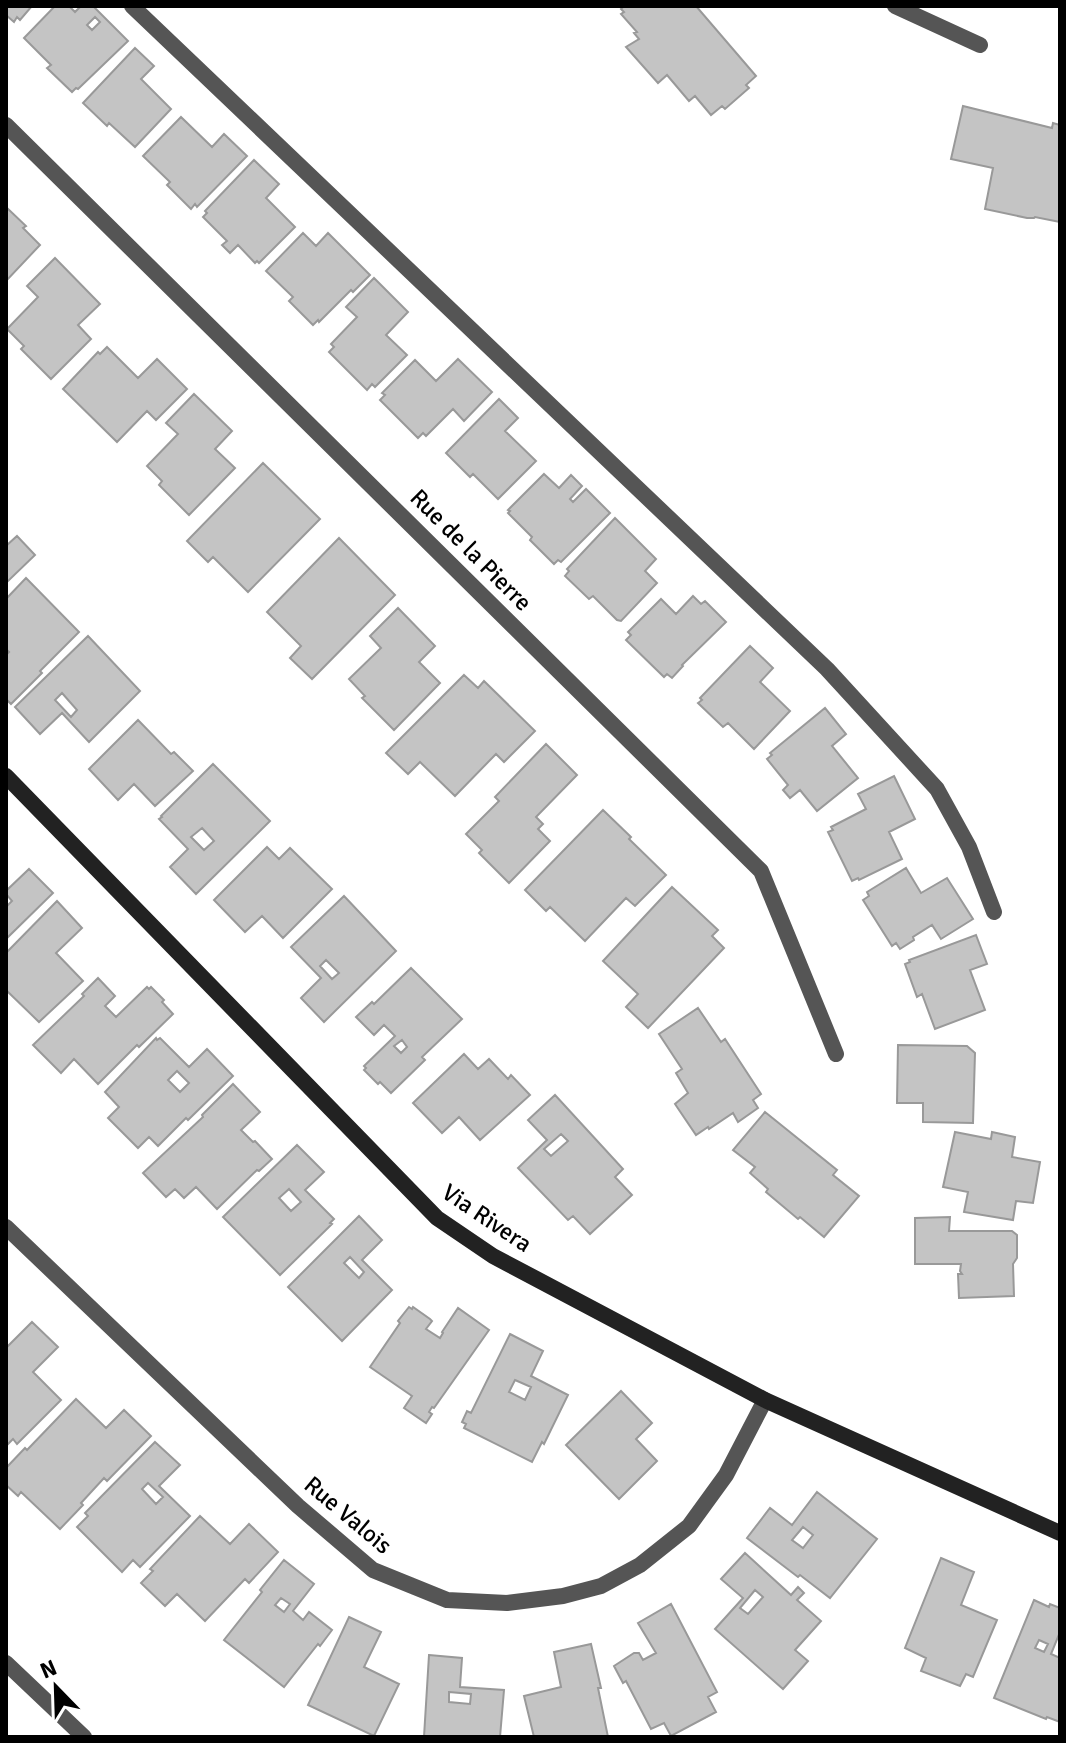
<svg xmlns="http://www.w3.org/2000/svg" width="1066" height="1743" font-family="Signika,sans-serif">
<rect width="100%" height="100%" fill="#fff"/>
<path fill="#c4c4c4" stroke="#999" stroke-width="2" fill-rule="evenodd" d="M6,6H32L20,20L17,17L14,22L6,15Z
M55,6H69L75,12L81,6H93L128,41L78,89L76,88L72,92L47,68L51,65L24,38ZM95,17L100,22L92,30L87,25Z
M624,6H696L756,76L746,85L749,88L725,109L722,106L711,115L695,96L689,101L667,75L658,83L626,47L639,39L634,33L637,32L621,14L624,12L621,9Z
M135,48L154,66L141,79L171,109L135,147L109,123L107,126L83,103Z
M963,106L1052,128L1053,123L1060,125V222L1035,217L1034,218H1027L985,209L993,168L951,159Z
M181,117L212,147L224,134L247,156L197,207L195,204L191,209L167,185L170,182L143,156Z
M254,160L279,184L266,198L295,227L259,263L257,261L255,263L238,245L230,253L222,245L227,241L203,217L207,213L205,211Z
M6,207L26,226L23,228L40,245L6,281Z
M303,233L316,246L328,233L370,275L353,292L351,290L319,322L318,320L313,325L289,301L293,297L266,271Z
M55,258L100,304L78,325L91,339L51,379L21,349L24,346L7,329L38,297L27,286Z
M374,278L408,312L386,335L407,355L375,387L372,384L367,390L329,352L334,347L331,344L357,317L346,307Z
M107,347L138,378L157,359L187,389L156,420L147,411L117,442L63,389L98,352L100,354Z
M458,359L492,392L464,421L453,409L426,436L423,433L418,438L380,400L385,395L382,393L415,360L436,381Z
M194,394L232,431L215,449L235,468L189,515L159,485L162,481L147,466L178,434L166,423Z
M499,399L518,418L505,431L536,461L498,499L473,474L470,477L446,453Z
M263,463L320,519L248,592L213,557L208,562L187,541Z
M544,474L559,488L571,475L582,486L570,499L573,502L586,489L610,513L561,562L558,560L554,564L530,540L532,537L508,513L510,511L508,510Z
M615,518L656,559L645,571L657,583L621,621L617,620L593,596L589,599L565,576L569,571L567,569Z
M17,536L35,555L6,583V546Z
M339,538L395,595L312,679L290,658L301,646L267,612Z
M26,578L79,632L40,671L42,673L11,704L6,699V655L9,652L6,649V599Z
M693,596L701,604L705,601L726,622L682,665L683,666L672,678L667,674L664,677L626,640L631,635L628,632L661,599L676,614Z
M398,608L435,646L419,662L440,683L394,730L362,698L365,696L349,679L381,648L370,636Z
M88,636L140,691L89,742L62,713L40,734L15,707ZM62,693L77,710L71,717L55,700Z
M750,646L773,668L760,682L790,711L754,749L728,723L723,727L698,703L702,700L700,698Z
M464,675L478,688L484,681L535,731L504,762L496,754L455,796L420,762L408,774L386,753Z
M825,708L846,734L832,746L858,778L817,811L800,790L790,798L783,790L788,785L767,759L772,755L770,753Z
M138,720L171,754L174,752L193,771L155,806L134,784L118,800L89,769Z
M546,744L577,775L536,817L543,824L538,829L550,841L509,883L479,853L482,850L466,834L499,801L495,797Z
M213,764L270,821L196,894L170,867L188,849L159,819L162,817L161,816ZM202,828L214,841L204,850L191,837Z
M894,776L915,819L889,832L902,859L859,880L858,878L852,881L828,832L833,830L831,827L866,809L858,794Z
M603,810L631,837L629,839L666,875L635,906L626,898L585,941L550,907L546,911L525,890Z
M267,847L279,859L290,848L332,889L283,938L262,916L245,932L214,900Z
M906,868L921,893L947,878L973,919L941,939L932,925L913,937L914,940L900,949L896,943L892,946L863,900L869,896L867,892Z
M29,869L53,893L6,939V907L12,901L6,894V887L8,889Z
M672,887L718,930L712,936L724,948L648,1028L626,1007L638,994L603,961Z
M344,896L396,951L324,1022L301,998L321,978L291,947ZM326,960L339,973L332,979L320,966Z
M57,901L82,928L56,953L83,981L39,1022L6,990V953Z
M976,935L987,964L970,970L985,1010L935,1029L922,994L917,997L905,964L910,962L909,960Z
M411,968L462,1019L422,1057L425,1060L391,1093L380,1082L378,1084L364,1070L366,1068L364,1066L395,1036L384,1025L374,1035L356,1017L372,1002L374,1004ZM402,1040L407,1047L401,1053L394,1046Z
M98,978L115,996L105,1006L116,1017L147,987L149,989L151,987L164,1000L162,1002L173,1014L139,1047L137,1045L98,1084L74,1059L61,1073L33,1045L84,996L82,994Z
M698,1008L721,1042L725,1039L761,1094L753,1100L758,1108L738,1122L733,1113L709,1129L708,1127L696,1135L675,1104L688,1093L676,1073L682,1069L659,1034Z
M156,1038L157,1040L160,1038L189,1067L207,1049L233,1076L188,1120L186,1118L158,1146L149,1137L138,1148L108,1118L119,1107L105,1092ZM177,1071L189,1083L180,1092L168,1080Z
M898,1045L967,1046L975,1053L973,1123L923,1122V1103H897Z
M464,1054L478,1069L489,1059L508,1079L511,1075L530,1095L480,1140L459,1117L442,1133L413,1103Z
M233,1084L260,1112L241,1130L253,1142L255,1141L272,1159L259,1171L257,1170L217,1209L196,1187L184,1198L175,1189L166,1197L143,1173L203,1117L202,1115Z
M555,1095L623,1169L615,1177L632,1195L590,1234L573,1216L568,1220L518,1168L547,1140L528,1120ZM561,1134L568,1141L551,1156L544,1149Z
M765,1112L837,1170L833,1175L859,1196L824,1237L800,1217L798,1219L766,1192L768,1189L750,1173L755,1167L733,1150Z
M955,1132L991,1139L992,1132L1015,1137L1012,1157L1040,1162L1033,1203L1016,1201L1013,1220L964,1212L968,1192L943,1187Z
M297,1145L324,1172L305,1190L334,1219L330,1223L332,1224L280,1275L223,1217ZM289,1189L301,1202L291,1211L279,1198Z
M359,1216L382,1240L362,1260L392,1290L342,1341L288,1287ZM350,1257L364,1272L359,1278L344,1263Z
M950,1217L949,1231H1012L1017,1235V1258L1013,1264L1014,1296L959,1298L958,1274H962L960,1271L961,1264H915V1218Z
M409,1307L412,1309L413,1307L430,1319L432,1321L426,1329L440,1338L443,1333L442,1332L458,1308L489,1330L434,1408L432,1407L429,1412L432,1414L426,1423L404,1408L412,1396L370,1367L400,1323L398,1321Z
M32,1322L58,1347L33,1372L61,1400L17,1444L13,1439L6,1446V1348Z
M510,1334L543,1351L531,1376L568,1395L544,1444L542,1442L532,1462L464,1428L466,1424L462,1422L467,1411L471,1413ZM515,1380L531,1387L525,1400L509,1392Z
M621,1391L652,1423L636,1439L657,1461L619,1499L566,1445Z
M76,1399L106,1428L124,1410L151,1436L107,1481L104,1478L81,1503L83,1505L60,1529L21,1492L18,1496L6,1485V1468L25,1448L27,1450Z
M155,1442L180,1465L159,1486L190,1516L140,1567L133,1560L122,1572L77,1527L88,1516L85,1513ZM148,1483L163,1497L156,1504L142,1489Z
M817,1492L877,1539L830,1598L800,1575L798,1577L747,1538L770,1508L792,1525ZM803,1527L813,1535L803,1548L792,1540Z
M200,1516L230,1544L249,1524L278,1552L249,1583L245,1579L205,1621L177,1594L165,1606L141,1583L153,1571L150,1569Z
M745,1553L791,1595L798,1587L804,1593L797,1600L821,1621L795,1650L808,1661L783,1689L715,1629L743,1598L721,1579ZM755,1590L763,1597L748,1614L740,1608Z
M941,1558L974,1572L961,1605L997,1620L973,1677L966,1674L960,1686L921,1671L926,1658L905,1648Z
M284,1560L314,1584L293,1611L303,1620L309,1612L332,1630L320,1646L318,1644L284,1687L224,1640L262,1592L260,1590ZM281,1598L290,1604L284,1612L275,1605Z
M1034,1600L1049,1607L1050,1604L1060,1608V1632L1051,1654L1060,1658V1722L1047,1717L1046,1719L994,1698ZM1039,1640L1048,1644L1044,1652L1035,1648Z
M671,1604L717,1692L708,1697L716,1712L671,1736L664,1723L651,1729L626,1681L623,1683L614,1666L634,1653H639L643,1660L656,1653L638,1623Z
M349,1617L381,1632L364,1667L399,1684L374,1736L308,1705Z
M591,1644L601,1688H598L608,1737H534L524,1696L561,1687L554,1652Z
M429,1655L462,1658L460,1687L504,1690L500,1737H424ZM449,1692L471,1694L470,1704L449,1702Z"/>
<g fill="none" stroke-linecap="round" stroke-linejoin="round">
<path stroke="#555" stroke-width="16" d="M132,6L827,669L937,789L969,847L994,912"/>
<path stroke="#555" stroke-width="16" d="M895,6L980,45
M6,125L761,871L836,1054
M6,1227L298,1506L373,1570L447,1600L507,1603L563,1596L601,1586L640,1565L689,1526L726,1475L765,1400
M6,1663L84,1737"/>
<path stroke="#222" stroke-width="16" d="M6,776L437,1218L493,1256L765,1400L1060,1533"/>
</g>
<g text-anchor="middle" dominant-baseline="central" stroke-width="8" stroke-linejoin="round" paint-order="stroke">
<g font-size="24" fill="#000" stroke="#fff">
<text transform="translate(471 550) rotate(45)">Rue de la Pierre</text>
<text transform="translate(487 1218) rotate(34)">Via Rivera</text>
<text transform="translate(348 1515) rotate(40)">Rue Valois</text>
</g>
</g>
<rect width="1066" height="1743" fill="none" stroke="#000000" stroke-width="16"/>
<g transform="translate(56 1687) rotate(337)" stroke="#ffffff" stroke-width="6" paint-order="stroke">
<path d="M0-6L14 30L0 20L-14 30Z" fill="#000000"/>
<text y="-12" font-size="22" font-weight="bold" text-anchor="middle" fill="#000000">N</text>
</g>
</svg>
